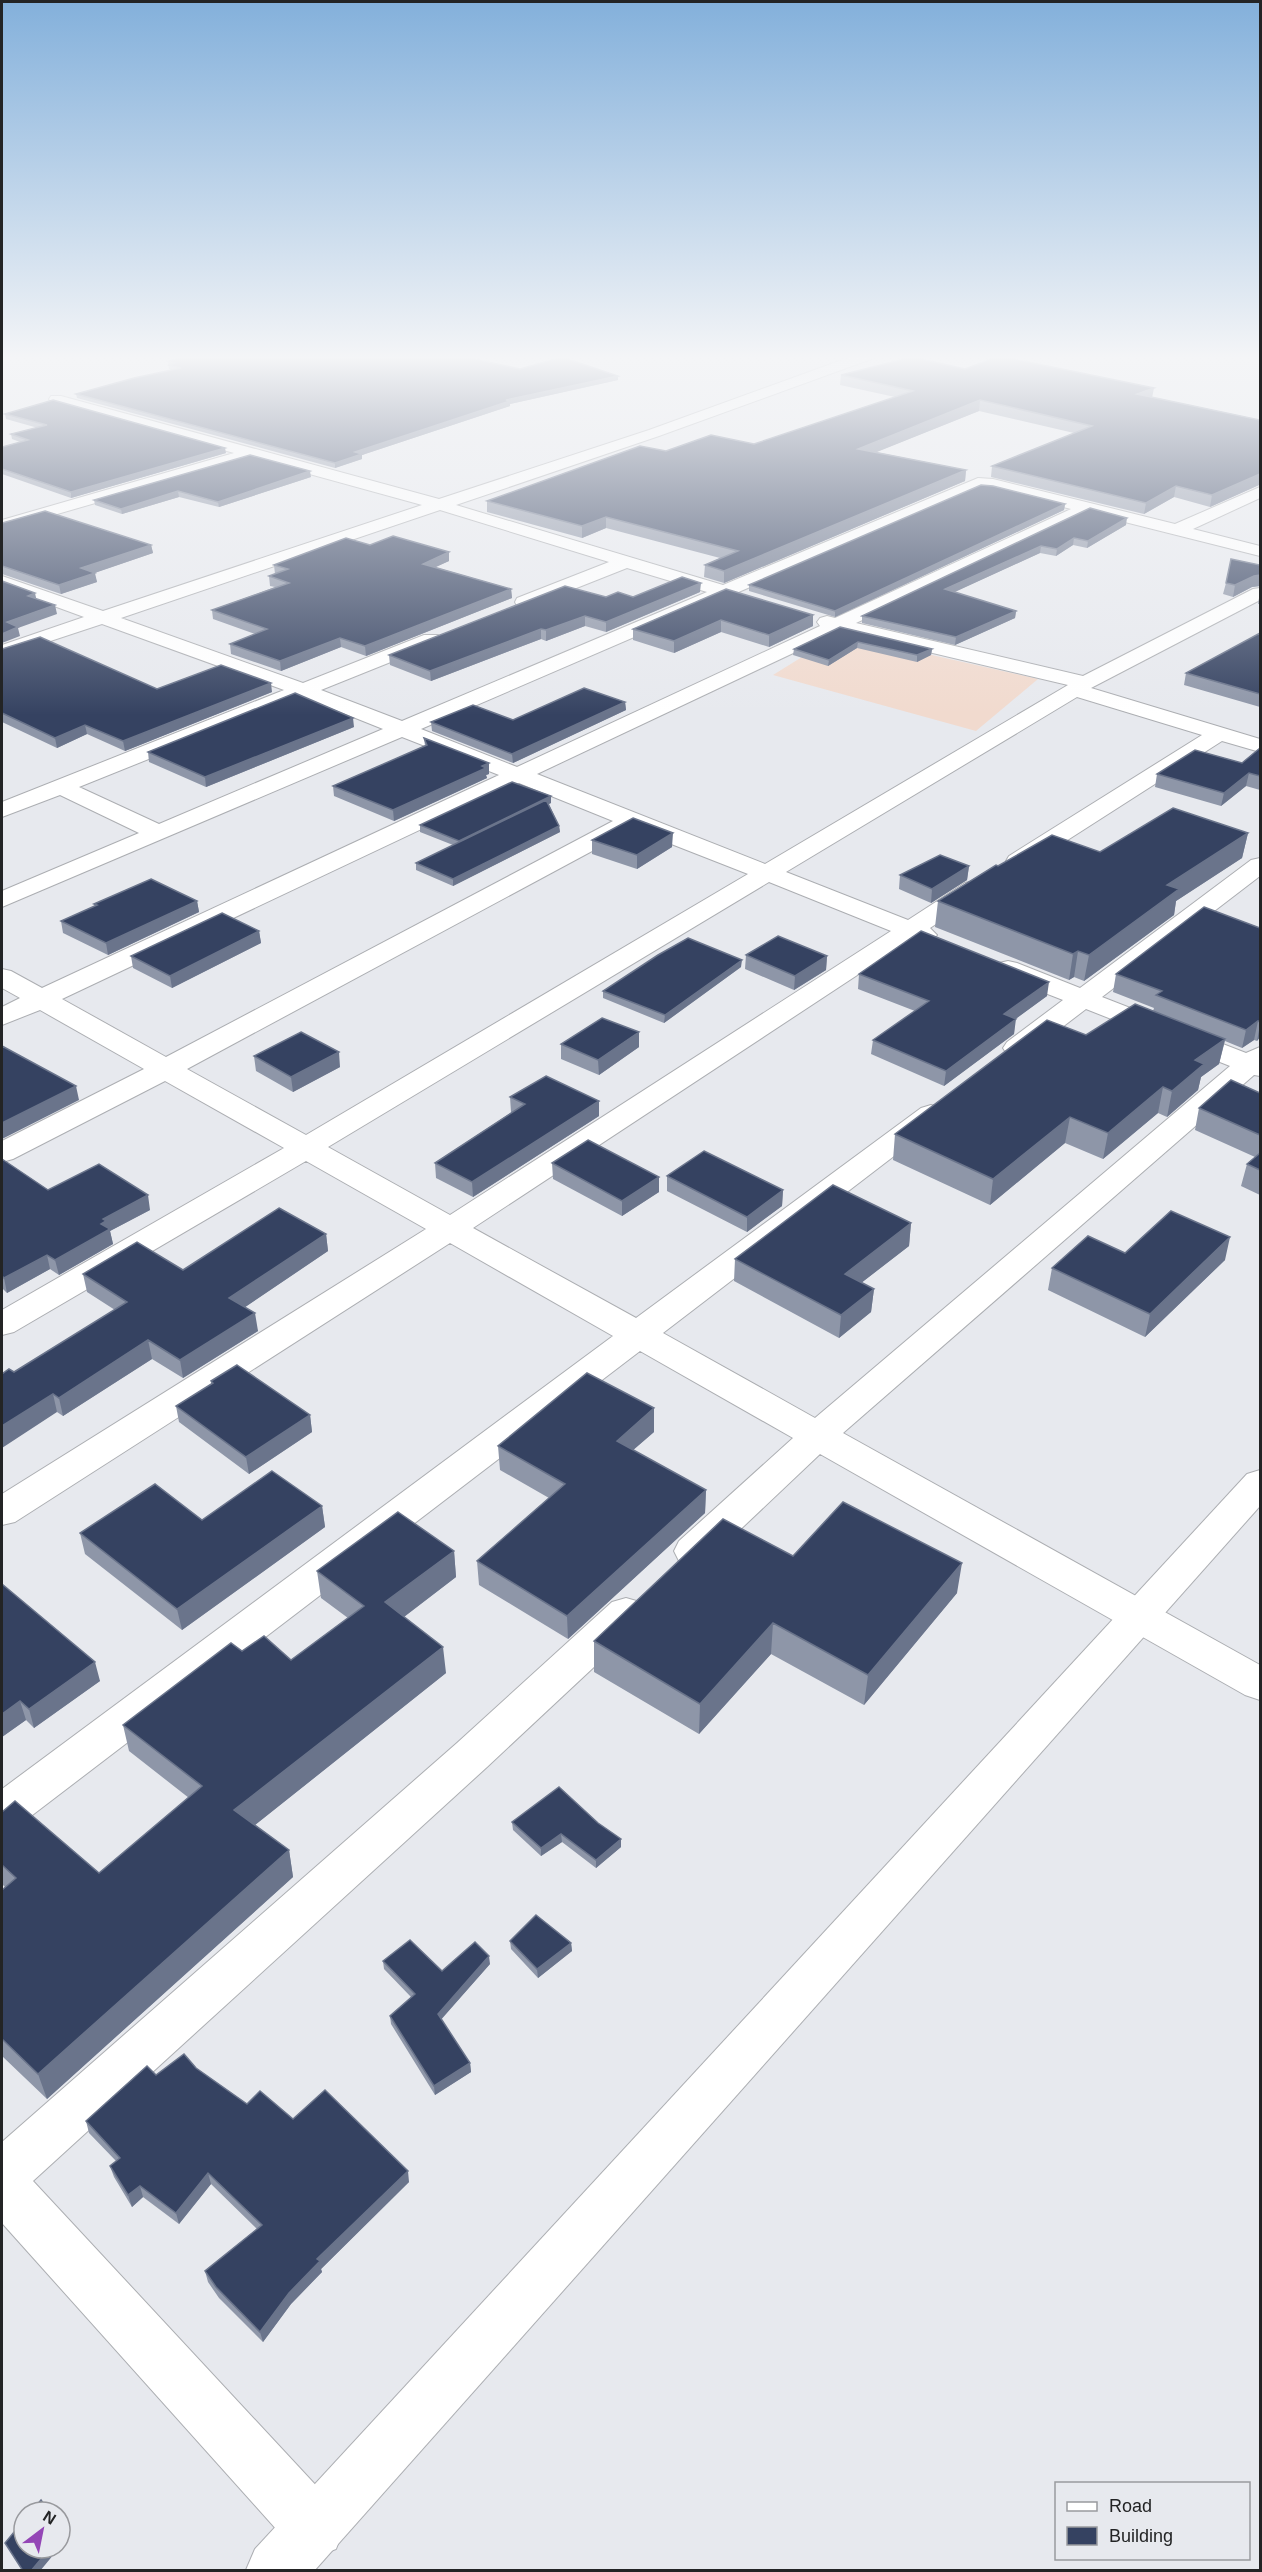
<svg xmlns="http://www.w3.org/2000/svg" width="1262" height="2572" font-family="Helvetica,sans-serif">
<rect width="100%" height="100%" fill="#e7e9ee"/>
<path fill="#f1dace" d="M839,634L1038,679L976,731L773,675Z"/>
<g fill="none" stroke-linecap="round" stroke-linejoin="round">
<defs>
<path id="minor" d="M856,355H876L874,358L659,436L456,505L723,585L978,478L993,479L1175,524L1260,487V498L1193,529L1260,546V556L1089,513L856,623L1083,676L1253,589L1260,588V600L1091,688L1260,739V752L1222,741L1027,866L1018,868L1009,866L1006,861L1009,856L1202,735L1077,697L786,872L908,920L965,883L974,881L983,883L986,888L983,893L930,928L937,935L933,940L924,943L912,939L473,1228L636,1318L921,1108L931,1105L941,1108L946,1114L941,1120L663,1333L815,1418L1230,1066L1086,1009L1027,1054L1017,1056L1007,1054L1003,1048L1007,1042L1063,1000L999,975L995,969L999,963L1008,961L1017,963L1080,988L1251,860L1260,858V876L1102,997L1246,1053L1260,1047V1076L1254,1075L843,1433L1260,1665V1700L1245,1695L820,1454L707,1561L693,1565L679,1561L674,1551L679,1541L793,1438L640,1351L18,1826L2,1831V1789L613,1336L450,1243L15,1522L2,1525V1494L426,1229L306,1161L14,1332L2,1335V1310L284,1148L165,1081L13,1159L2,1162V1141L144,1069L40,1010L2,1025V1007L20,998L2,988V969L11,971L42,988L499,775L402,737L2,907V891L139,833L60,795L2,817V802L284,690L102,624L2,657V645L84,617L2,587V576L103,611L422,505L251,458L2,530V520L234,453L51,402L49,399L51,396H61L439,499L649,430ZM980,488L993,489L1071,509L835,618L827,616L820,618L817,622L820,626L517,767L421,729ZM440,510L609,562L517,598L515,602L517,606H531L627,568L707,592L402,721L321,690L438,643L441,639L438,635H424L303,683L121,618ZM840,631L1068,685L765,864L537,774ZM303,697L383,729L159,824L79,787ZM519,783L613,821L166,1057L62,999ZM633,829L748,874L306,1135L187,1069ZM769,882L891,931L450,1215L328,1147Z
M626,1598L640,1602L646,1613L640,1624L487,1767L33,2181L336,2507L344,2528L336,2549L315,2557L294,2549L2,2223V2142L457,1743L612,1602Z"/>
<path id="tertiary" d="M1260,1470V1506L315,2570H246L255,2549L1247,1474Z"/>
</defs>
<use href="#minor" stroke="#acaeb2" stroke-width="2"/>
<use href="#tertiary" stroke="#acaeb2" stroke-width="2"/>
<use href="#minor" fill="#fff" fill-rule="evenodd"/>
<use href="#tertiary" fill="#fff" fill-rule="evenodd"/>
</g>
<path fill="#8e96a8" d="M168,361L520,369L618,376V380L510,404V406L362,455V459L335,468L77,398L76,394L171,370L169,369Z
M965,369L1152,397L1260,420V485H1259L1210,507L1174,497L1144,514L991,477L992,466L1074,433L979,411L876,452L966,470L965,481L724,583L704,577L705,565L720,558L606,528L582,538L487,512V501L666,451L754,444L895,397L840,385L841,375Z
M5,414L226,453L71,498L2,474V447L20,442L12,439L11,434L38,428L6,419Z
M311,477L219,507L179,497L122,514L95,505L94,500Z
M1065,504L1064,510L835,617L749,591V585Z
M1090,508L1126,525L1087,548L1073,545L1056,556L1040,553L954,592L1016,611L1015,618L955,645L862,623V616Z
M2,523L151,545L153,553L94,573L97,582L61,594L2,574Z
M370,545L449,561L435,567L511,589L512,598L366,656L341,647L281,671L231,654L230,644L255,634L213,619L212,610L275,587L270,586L269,576L275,574L274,565Z
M1260,565V586L1252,587L1233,597L1223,594L1226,583Z
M726,589L813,626L769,647L721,632L674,653L633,640V629Z
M700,592L606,632L585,626L546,641L541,639L431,681L390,665L389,655L606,597H633Z
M1260,592V604H1258Z
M840,627L932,649L931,655L917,662L857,648L828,666L793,655L794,649Z
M1260,633V707L1184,685L1186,673Z
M2,649L157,689L272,692L125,751L87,734L57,748L2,722Z
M625,702L626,710L513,763L432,731L431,722L513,720Z
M354,727L206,787L149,762L148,752Z
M424,738L489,763V774L486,775L487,778L394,821L334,796L333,786L425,746Z
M1260,748V790L1246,786L1221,806L1155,787L1157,774L1242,763Z
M551,803L549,804L559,826L560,832L453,886L416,870V863L453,845L420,832V825Z
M1248,833L1242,858L1176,901L1174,915L1084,981L1074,977L1069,980L935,927L938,901L1100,852Z
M592,840L672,847L637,869L592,854Z
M969,866L967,880L931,903L899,889L900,875Z
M197,901L199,912L108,955L63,933L61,921L95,907L94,904Z
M1260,928V1037L1257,1041L1254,1040L1242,1048L1225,1041L1219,1064L1201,1077L1198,1090L1167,1117L1158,1113L1103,1159L1065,1143L990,1205L893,1160L895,1134L1086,1035L1153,1011L1154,1008L1113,992L1116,974Z
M259,931L261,943L172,988L133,968L131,956Z
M746,955L827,956L826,970L794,990L745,969Z
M741,967L664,1023L603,998V991Z
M859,974L1047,996L1015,1019L1014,1034L944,1086L871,1054L873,1040L915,1011L858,989Z
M561,1044L639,1047L599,1075L561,1059Z
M254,1056L340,1067L293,1092L256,1071Z
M1260,1093V1195L1241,1186L1247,1164L1255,1157L1195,1130L1199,1108Z
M510,1097L599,1101V1116L473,1197L436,1178L435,1163L512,1112H511Z
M2,1159L48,1190L150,1210L110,1231L113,1244L59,1275L50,1269L7,1293L2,1288Z
M552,1163L659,1192L622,1216L553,1179Z
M667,1176L783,1190L782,1206L747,1232L667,1191Z
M911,1223L909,1246L861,1283L874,1289L871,1312L839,1338L734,1281L735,1259Z
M326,1234L328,1251L245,1307L258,1331L183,1378L152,1359L63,1416L57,1412L14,1372L115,1310L87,1292L83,1274L183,1270Z
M1125,1253L1225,1260L1145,1337L1048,1290L1052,1268Z
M211,1381L310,1415L312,1432L249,1474L179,1422L176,1406L211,1384Z
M654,1432L633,1450L706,1490L705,1513L568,1639L479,1585L477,1561L549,1498L500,1470L498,1446Z
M322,1506L325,1527L182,1630L85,1554L80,1533Z
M454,1551L456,1577L404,1617L446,1673L255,1825L289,1850L293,1877L47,2099L2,2056V1890L5,1887L2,1884V1812L99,1873L189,1798L129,1751L123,1725L242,1651L291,1660L348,1618L321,1598L317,1571Z
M793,1556L957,1593L864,1705L771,1654L699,1734L594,1672V1641Z
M2,1584L100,1681L34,1728L26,1720L2,1737Z
M512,1822L598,1823L621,1839V1847L596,1868L562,1842L541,1856L513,1830Z
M510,1941L571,1943L572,1951L538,1978L511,1949Z
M383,1961L442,1971L490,1964L441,2019L470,2063L471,2072L435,2095L391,2024L390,2016L411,1997L384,1969Z
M196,2068L247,2104L293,2119L409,2182L321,2269L322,2272L291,2304L263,2342L219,2298L208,2282L205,2271L257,2229L211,2184L179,2224L143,2197L132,2207L114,2177L110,2166L116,2161L89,2133L86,2121L156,2075Z"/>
<path fill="#6a748b" d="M618,376V380L510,404V406L362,455V459L335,468V463L355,452L506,400Z
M1154,388L1152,398L1137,394Z
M980,400L979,411L857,460L858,449Z
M225,448L226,453L71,498V492Z
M966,470L965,481L724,583V571Z
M310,471L311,477L219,507L218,502Z
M1260,474L1259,485L1210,507L1212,495Z
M1176,486L1174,497L1144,514L1146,503Z
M178,491L179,497L122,514L121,509Z
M1065,504L1064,510L835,617V611Z
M606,517V528L582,538V526Z
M1127,518L1126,525L1087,548L1088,541Z
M1074,538L1073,545L1056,556L1057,549Z
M151,545L153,553L83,577L81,568Z
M1041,546L1040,553L944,597L945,589Z
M449,552V561L423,573V564Z
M95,573L97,582L61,594L59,585Z
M1260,575V586L1252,587L1233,597L1235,585L1254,576Z
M701,583L700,592L606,632V622Z
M511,589L512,598L366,656L365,646Z
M35,593L37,602L28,596Z
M55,605L57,614L18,628L20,636L2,643V634L7,622Z
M1016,611L1015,618L955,645L956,637Z
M813,615V626L769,647V635Z
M585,616V626L546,641V630Z
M721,620V632L674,653V641Z
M541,629V639L431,681L430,671Z
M340,638L341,647L281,671L280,661Z
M858,642L857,648L828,666L829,660Z
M932,649L931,655L917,662V655Z
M271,683L272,692L125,751L123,741Z
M625,702L626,710L513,763L512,754Z
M353,718L354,727L206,787L205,777Z
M85,725L87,734L57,748L55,738Z
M489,763V774L486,775L487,778L394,821L393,810Z
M1249,773L1246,786L1221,806L1224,793Z
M551,796V803L459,848V841Z
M559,826L560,832L453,886V879Z
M673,833L672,847L637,869V855Z
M1248,833L1242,858L1176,901L1174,915L1084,981L1089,955L1167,885Z
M969,866L967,880L931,903L932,889Z
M197,901L199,912L108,955L106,943Z
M259,931L261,943L172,988L170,976Z
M1078,951L1074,977L1069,980L1073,954Z
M827,956L826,970L794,990L795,976Z
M742,960L741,967L664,1023L665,1015Z
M1049,982L1047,996L1002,1029L1004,1014Z
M1016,1019L1014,1034L944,1086L946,1071Z
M1258,1021L1254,1040L1242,1048L1246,1030Z
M1260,1025V1037L1257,1041Z
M639,1032V1047L599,1075L598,1060Z
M1225,1039L1219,1064L1201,1077L1198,1090L1167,1117L1172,1091L1195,1060Z
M339,1052L340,1067L293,1092L291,1077Z
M76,1086L79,1100L2,1139V1123Z
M1163,1087L1158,1113L1103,1159L1108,1133Z
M599,1101V1116L473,1197L472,1182Z
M1070,1117L1065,1143L990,1205L993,1179Z
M659,1177V1192L622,1216V1201Z
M783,1190L782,1206L747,1232V1217Z
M148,1195L150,1210L110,1231L113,1244L59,1275L55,1260L101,1224L103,1219Z
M911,1223L909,1246L843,1297L845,1274Z
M326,1234L328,1251L232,1316L229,1298Z
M1230,1237L1225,1260L1145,1337L1150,1314Z
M47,1255L50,1269L7,1293L4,1278Z
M874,1289L871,1312L839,1338L841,1315Z
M255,1313L258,1331L183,1378L180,1360Z
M148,1340L152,1359L63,1416L59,1398Z
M53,1394L57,1412L2,1448V1426Z
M654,1408V1432L617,1464V1441Z
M310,1415L312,1432L249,1474L246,1457Z
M706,1490L705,1513L568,1639L567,1616Z
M322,1506L325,1527L182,1630L177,1609Z
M454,1551L456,1577L388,1629L385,1602Z
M962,1563L957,1593L864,1705L868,1675Z
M773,1623L771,1654L699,1734L700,1704Z
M443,1647L446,1673L240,1837L234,1810Z
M95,1662L100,1681L34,1728L29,1709Z
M20,1701L26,1720L2,1737V1714Z
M561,1834L562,1842L541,1856V1848Z
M621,1839V1847L596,1868V1860Z
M289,1850L293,1877L47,2099L38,2074Z
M571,1943L572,1951L538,1978L537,1969Z
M489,1956L490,1964L439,2022L438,2014Z
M470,2063L471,2072L435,2095L434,2086Z
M408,2171L409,2182L321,2269L322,2272L291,2304L263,2342L260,2332L289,2293L317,2259Z
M208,2173L211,2184L179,2224L176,2213Z
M140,2186L143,2197L132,2207L128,2195Z
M63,2533L66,2540L60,2547V2536Z
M50,2548H59L40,2571H31Z"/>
<path fill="#354261" stroke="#6a748b" stroke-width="1.5" d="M193,355H456L520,369L562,357L618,376L506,400L510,401L355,452L362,454L335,463L76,394L134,378L181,368L168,365L175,363L168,361Z
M999,356L1154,388L1137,394L1260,420V474L1212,495L1176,486L1146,503L992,466L1092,426L980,400L858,449L966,470L724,571L705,565L738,551L606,517L582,526L487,501L640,446L666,451L711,435L754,444L913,391L841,375L912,357L965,369Z
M53,400L225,448L71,492L2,469V447L28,440L11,434L47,425L5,414Z
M250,455L310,471L218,502L178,491L121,509L94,500Z
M981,485L993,486L1065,504L835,611L749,585Z
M1090,508L1127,518L1088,541L1074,538L1057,549L1041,546L945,589L1016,611L956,637L862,616Z
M45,511L151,545L81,568L95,573L59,585L2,566V523Z
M393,536L449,552L423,564L511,589L365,646L340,638L280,661L230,644L267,629L212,610L289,583L269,576L288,569L274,565L346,538L370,545Z
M1231,559L1260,565V575L1254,576L1235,585L1226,583Z
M682,577L701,583L606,622L585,616L546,630L541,629L430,671L389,655L565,586L606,597L618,592L633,597Z
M2,581L35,593L28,596L55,605L7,622L18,627L2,634Z
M726,589L813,615L769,635L721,620L674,641L633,629Z
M840,627L932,649L917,655L858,642L829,660L794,649Z
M1260,633V694L1186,673Z
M40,637L157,689L221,665L271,683L123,741L85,725L55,738L2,713V649Z
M584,688L625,702L512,754L431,722L473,705L513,720Z
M295,693L353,718L205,777L148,752Z
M424,738L489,763L482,766L486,768L393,810L333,786L427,745Z
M1260,748V776L1249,773L1224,793L1157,774L1195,750L1242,763Z
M512,782L551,796L459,841L420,825Z
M546,800L559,826L453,879L416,863Z
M1173,808L1248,833L1167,885L1179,889L1089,955L1078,951L1073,954L938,901L996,865L998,866L1052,835L1100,852Z
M633,818L673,833L637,855L592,840Z
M940,855L969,866L932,889L900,875Z
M151,879L197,901L106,943L61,921L97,905L94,904Z
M1204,907L1260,928V1022L1258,1021L1246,1030L1156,995L1162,991L1116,974Z
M222,913L259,931L170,976L131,956Z
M921,931L1049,982L1004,1014L1016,1019L946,1071L873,1040L929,1001L859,974Z
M778,936L827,956L795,976L746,955Z
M688,938L742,960L665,1015L603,991L658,955Z
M1135,1004L1225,1039L1195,1060L1204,1064L1172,1091L1163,1087L1108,1133L1070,1117L993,1179L895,1134L1047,1020L1086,1035Z
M602,1018L639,1032L598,1060L561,1044Z
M301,1032L339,1052L291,1077L254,1056Z
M2,1046L76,1086L2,1123Z
M546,1076L599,1101L472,1182L435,1163L525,1104L510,1097Z
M1231,1080L1260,1093V1135L1199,1108Z
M588,1140L659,1177L622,1201L552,1163Z
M704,1151L783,1190L747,1217L667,1176Z
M1260,1153V1170L1247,1164Z
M2,1159L48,1190L99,1164L148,1195L103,1219L106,1221L101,1224L110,1229L55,1260L47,1255L4,1278L2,1276Z
M833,1185L911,1223L845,1274L874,1289L841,1315L735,1259Z
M279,1208L326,1234L229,1298L255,1313L180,1360L148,1340L59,1398L53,1394L2,1426V1374L9,1369L14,1372L127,1302L83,1274L137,1242L183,1270Z
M1171,1211L1230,1237L1150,1314L1052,1268L1088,1236L1125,1253Z
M237,1365L310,1415L246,1457L176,1406L213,1383L211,1381Z
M587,1373L654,1408L617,1441L706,1490L567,1616L477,1561L565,1484L498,1446Z
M272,1471L322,1506L177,1609L80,1533L155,1484L202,1520Z
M843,1502L962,1563L868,1675L773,1623L700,1704L594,1641L723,1519L793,1556Z
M398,1512L454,1551L385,1602L443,1647L234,1810L289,1850L38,2074L2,2039V1890L16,1878L2,1865V1812L15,1801L99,1873L202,1786L123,1725L231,1643L242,1651L264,1636L291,1660L364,1606L317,1571Z
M2,1584L95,1662L29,1709L20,1701L2,1714Z
M559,1787L598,1823L621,1839L596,1860L561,1834L541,1848L512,1822Z
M536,1915L571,1943L537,1969L510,1941Z
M410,1940L442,1971L475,1942L489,1956L438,2014L470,2063L434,2086L390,2016L415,1994L383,1961Z
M184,2054L196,2068L247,2104L260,2091L293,2119L325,2090L408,2171L317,2259L320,2261L289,2293L260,2332L216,2287L205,2271L262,2225L208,2173L176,2213L140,2186L128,2195L110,2166L120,2158L86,2121L147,2066L156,2075Z
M41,2500L49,2512H31Z
M24,2520V2548H50L31,2571H23L5,2543Z"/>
<linearGradient id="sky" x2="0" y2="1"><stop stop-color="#83b0db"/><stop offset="0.5" stop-color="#f4f5f7"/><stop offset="1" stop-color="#f4f5f7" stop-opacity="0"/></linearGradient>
<rect width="1262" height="715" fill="url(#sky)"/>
<rect width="1262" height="2572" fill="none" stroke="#232425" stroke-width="6"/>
<rect x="1055" y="2482" width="195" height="78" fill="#e7e9ee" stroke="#999a9e" stroke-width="1.5"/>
<rect x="1067" y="2502" width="30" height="9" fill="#ffffff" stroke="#999a9e" stroke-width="1.5"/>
<text x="1109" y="2512" font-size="18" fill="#232425">Road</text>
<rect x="1067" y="2527" width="30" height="18" fill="#354261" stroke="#999a9e" stroke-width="1.5"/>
<text x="1109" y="2542" font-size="18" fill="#232425">Building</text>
<g transform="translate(42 2530) rotate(32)"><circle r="28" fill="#e7e9ee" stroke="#999a9e" stroke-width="1.5"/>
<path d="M0-4.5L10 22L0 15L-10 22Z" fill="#9446b6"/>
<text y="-9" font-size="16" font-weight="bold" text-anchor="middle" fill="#232425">N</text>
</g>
</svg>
